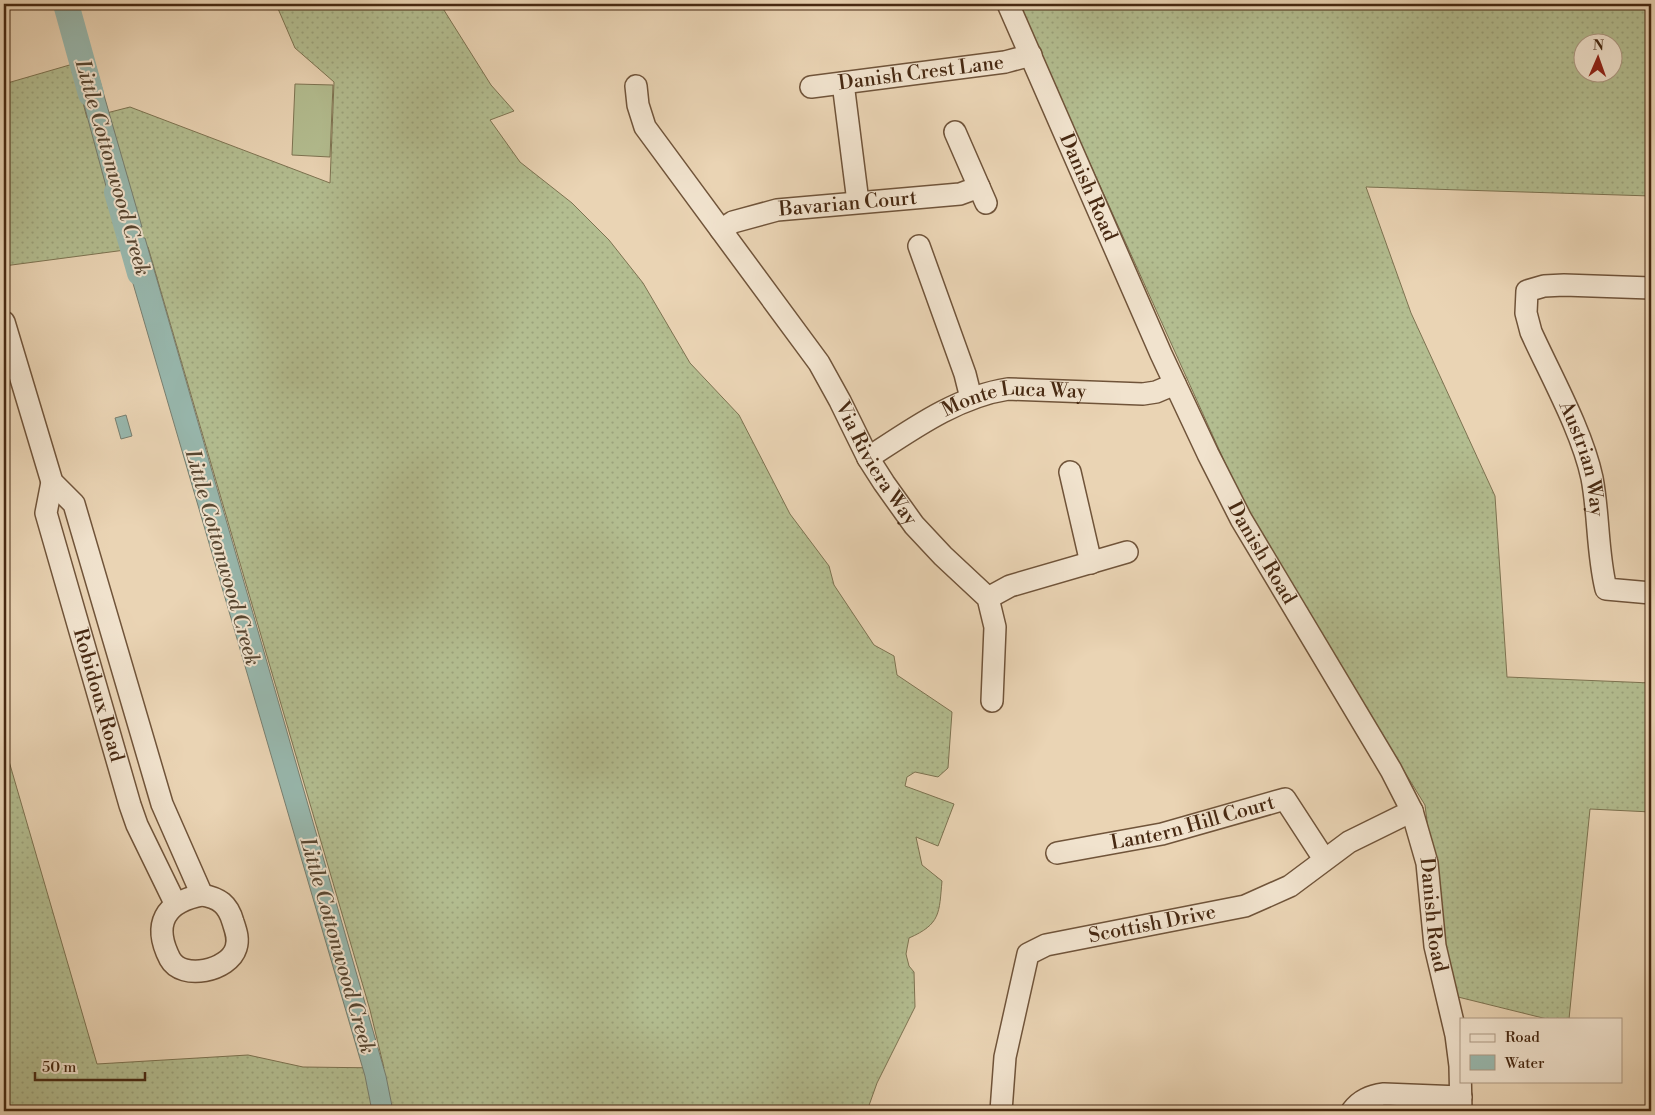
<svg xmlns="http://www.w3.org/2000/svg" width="1655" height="1115" font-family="'Libre Bodoni',serif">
<defs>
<pattern id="grass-dots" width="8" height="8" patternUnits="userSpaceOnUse" patternTransform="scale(1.25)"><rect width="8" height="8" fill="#b3bd90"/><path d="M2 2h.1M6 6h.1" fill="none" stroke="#9ba27b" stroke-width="1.8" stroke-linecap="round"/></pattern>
</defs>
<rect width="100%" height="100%" fill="#ead4b4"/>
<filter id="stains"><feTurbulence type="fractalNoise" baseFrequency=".004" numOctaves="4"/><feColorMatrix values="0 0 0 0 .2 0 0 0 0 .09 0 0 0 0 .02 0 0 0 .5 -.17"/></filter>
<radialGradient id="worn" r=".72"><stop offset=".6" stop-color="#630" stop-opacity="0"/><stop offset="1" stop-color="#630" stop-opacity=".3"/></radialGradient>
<path fill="url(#grass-dots)" stroke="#7d7351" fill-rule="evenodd" d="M276,4H442V7L491,85L514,111L490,120L520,162L572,203L609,240L643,283L690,363L739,415L790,514L829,566L834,585L874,645L894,656L897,675L952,712L948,768L938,777L915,772L907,777L905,786L954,804L938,846L916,837L922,865L942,881C939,913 941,924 909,938L906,954L909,966L914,972L915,1007L877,1083L867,1111H4V744L97,1064L248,1055L303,1067L384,1068L370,1010L148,247L4,266V84L73,64L87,118L130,107L330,183L334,82L295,48Z
M1018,4H1651V196L1366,187L1411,313L1495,496L1507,677L1651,683V812L1590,809L1569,1019H1547L1458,997L1440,927L1425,805L1254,527ZM1582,42H1612V72H1582Z"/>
<path fill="#b3bd90" stroke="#7d7351" d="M295,84L333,85L330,157L292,155Z"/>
<path fill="#98b8ae" stroke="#787f70" d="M93,57L142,227H117L73,64Z
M145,238L386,1076L393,1111H372L365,1076L120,239Z
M126,415L132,436L121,439L115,418Z"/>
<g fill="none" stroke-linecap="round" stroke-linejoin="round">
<path stroke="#98b8ae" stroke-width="26" d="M66,4L91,94
M117,192L140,273"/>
<defs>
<g id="minor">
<path id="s1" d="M1008,4L1161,354L1208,454L1241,519L1391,770L1412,811L1427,863L1435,946L1456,1035L1460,1066L1461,1111"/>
<path d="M843,83L858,202"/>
<path id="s2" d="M636,86L638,105L645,127L819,363L840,401L868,458L884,483L914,525L943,556L988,598L995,627L992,701"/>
<path id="s3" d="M811,87L1005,62L1031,55"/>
<path d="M955,132L986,203"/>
<path id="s4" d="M721,230L733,222L777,210L960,194L979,187"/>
<path d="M919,246L965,374L971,398"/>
<path id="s5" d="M1651,288L1564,285L1544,286L1527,291L1526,313L1531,332C1551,376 1582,431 1592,478C1599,515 1597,552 1606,589L1651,593"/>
<path d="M4,322L52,482L74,504L162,804L202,895"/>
<path id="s6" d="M868,458C911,430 956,397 1008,389L1143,394L1156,392L1175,384"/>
<path d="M1070,472L1091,563"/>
<path id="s7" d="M52,482L46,513L130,805L137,825L175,903"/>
<path d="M988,598L1010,586L1127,552"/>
<path id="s8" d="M1057,853L1162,834L1285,799L1324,859"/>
<path d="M202,895C219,898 228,904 233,922C236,931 239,939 236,948C229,971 182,981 170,959C152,924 165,902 202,895Z"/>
<path id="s9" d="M1001,1111L1005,1057L1028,954L1046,945L1245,906L1290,886L1349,842L1412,811"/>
<path d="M1352,1111C1360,1100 1370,1096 1384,1094L1461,1097"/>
</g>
</defs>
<use href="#minor" stroke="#70543a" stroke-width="24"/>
<use href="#minor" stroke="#f1e3ce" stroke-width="21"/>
</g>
<g text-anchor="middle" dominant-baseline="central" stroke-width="4" stroke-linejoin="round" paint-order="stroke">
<g font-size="20" fill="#472912" stroke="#f1e3ce">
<text stroke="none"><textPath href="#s3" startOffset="111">Danish Crest Lane</textPath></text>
<text stroke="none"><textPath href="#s1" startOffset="200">Danish Road</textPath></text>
<text stroke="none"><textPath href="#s4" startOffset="131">Bavarian Court</textPath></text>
<text stroke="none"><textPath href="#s6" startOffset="162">Monte Luca Way</textPath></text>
<text stroke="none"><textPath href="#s5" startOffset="304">Austrian Way</textPath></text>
<text stroke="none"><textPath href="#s2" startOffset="451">Via Riviera Way</textPath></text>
<text stroke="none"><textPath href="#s1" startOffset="605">Danish Road</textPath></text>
<text stroke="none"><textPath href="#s7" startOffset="221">Robidoux Road</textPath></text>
<text stroke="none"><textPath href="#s8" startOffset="139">Lantern Hill Court</textPath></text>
<text stroke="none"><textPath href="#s1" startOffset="1010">Danish Road</textPath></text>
<text stroke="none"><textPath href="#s9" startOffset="288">Scottish Drive</textPath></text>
</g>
<g font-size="21" font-style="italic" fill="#574631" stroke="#f1e3ce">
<text transform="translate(112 168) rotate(74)">Little Cottonwood Creek</text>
<text transform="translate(222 558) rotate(74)">Little Cottonwood Creek</text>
<text transform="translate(337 946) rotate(74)">Little Cottonwood Creek</text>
</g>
</g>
<rect width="1655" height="1115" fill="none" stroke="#ead4b4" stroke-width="20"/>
<rect x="5" y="5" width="1645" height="1105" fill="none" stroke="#472912" stroke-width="2.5"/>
<rect x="10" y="10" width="1635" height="1095" fill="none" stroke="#472912"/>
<rect x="1460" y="1018" width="162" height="65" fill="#f1e3ce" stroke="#ad9983"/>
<rect x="1470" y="1034" width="25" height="8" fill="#f1e3ce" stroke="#ad9983"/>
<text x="1505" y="1042" font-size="15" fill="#472912">Road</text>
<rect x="1470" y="1055" width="25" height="15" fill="#98b8ae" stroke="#ad9983"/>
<text x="1505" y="1068" font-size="15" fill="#472912">Water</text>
<g transform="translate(1598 58) rotate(2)"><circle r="24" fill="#f1e3ce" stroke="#ad9983"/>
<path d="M0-4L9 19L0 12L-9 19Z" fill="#8f2418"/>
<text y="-8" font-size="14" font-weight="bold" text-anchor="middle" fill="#472912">N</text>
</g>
<path d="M35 1072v8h110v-8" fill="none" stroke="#472912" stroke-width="2.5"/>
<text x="42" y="1072" font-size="15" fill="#472912" stroke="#f1e3ce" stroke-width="4" paint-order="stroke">50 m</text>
<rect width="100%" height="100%" filter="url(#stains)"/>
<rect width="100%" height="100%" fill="url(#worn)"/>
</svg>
